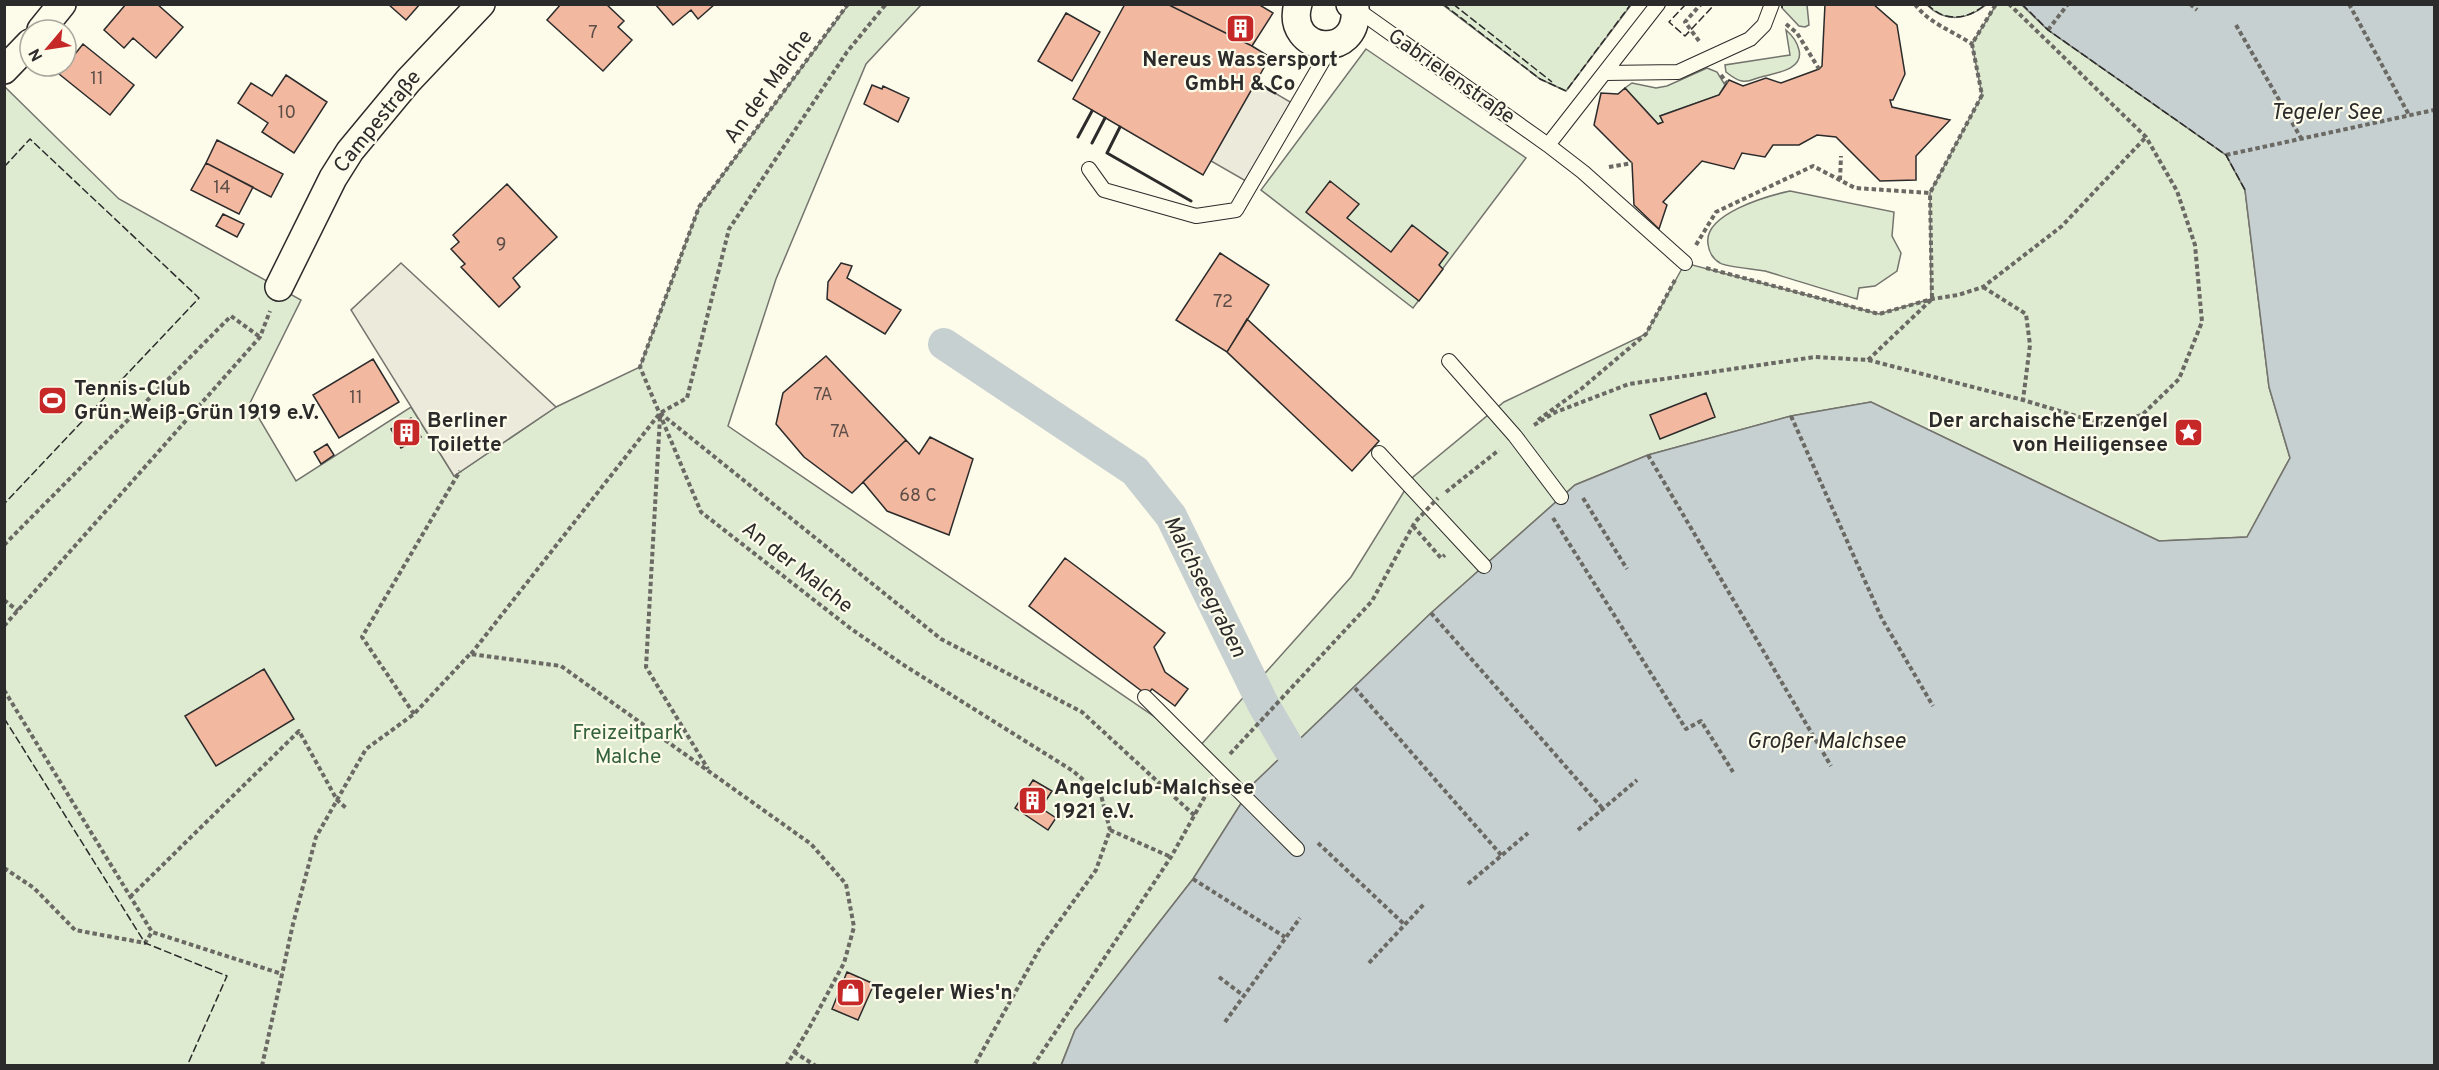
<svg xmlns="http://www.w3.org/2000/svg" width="2439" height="1070" font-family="Overpass,sans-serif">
<rect width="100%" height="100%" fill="#fdfbea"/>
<path fill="#deebd1" stroke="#74746e" stroke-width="1.5" d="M848,5H921L866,64L776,279L728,426L1199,747L1351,577L1413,477L1504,402L1646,334L1685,263L1879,314L1931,299L1930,193L1982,95L1972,44L1996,5H2022L2048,30L2226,155L2245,190L2269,387L2290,458L2247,537L2159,541L1871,402L1791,416L1648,455L1575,485L1431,613L1254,783L1193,879L1075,1030L1061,1065H5V87L119,199L301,300L250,403L296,481L411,407L454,476L556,407L640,367L699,207Z
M1443,5H1631L1566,91L1540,79Z
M1782,5H1807L1809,25L1805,27L1799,26L1782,8Z
M1927,5H1986C1967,20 1945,23 1927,5Z
M1786,30C1793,36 1797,41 1799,50C1804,70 1775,73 1761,77C1755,78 1749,83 1742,81C1736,80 1731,76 1726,72L1725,65L1790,55Z
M1366,49L1526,158L1413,308L1261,190Z
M1707,68L1717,72L1725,85L1719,95L1660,116L1663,122L1658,124L1625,88L1632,83L1656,88L1667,86Z
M1790,191L1894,212L1892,236L1901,253L1897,271L1875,286L1859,288L1857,299C1826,290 1795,280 1765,271C1755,269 1726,267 1720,263C1713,259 1709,252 1708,244C1703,214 1767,196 1790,191Z"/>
<path fill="#eceadb" stroke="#74746e" stroke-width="1.5" d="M1256,82L1297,106L1251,184L1211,161Z
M401,263L556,407L454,476L351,310Z"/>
<path fill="#c7d0d0" stroke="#74746e" stroke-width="1.5" d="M2022,5H2434V1065L1061,1066L1075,1030L1193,879L1254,783L1431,613L1575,485L1648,455L1791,416L1871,402L2159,541L2247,537L2290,458L2269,387L2245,190L2226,155L2048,30Z"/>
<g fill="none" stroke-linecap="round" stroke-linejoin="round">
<path stroke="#c7d0d0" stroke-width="32" d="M944,344L1135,471L1171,516L1263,704L1290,750"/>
</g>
<path fill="#f2b8a0" stroke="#2b2b2b" stroke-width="1.5" d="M126,4H157L183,27L156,58L133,38L124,48L104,30Z
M388,4H420L406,20Z
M561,4H606L624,21L618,27L632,40L603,71L547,20Z
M655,4H715L698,19L691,10L673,25Z
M1125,4H1167L1252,46L1270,57L1203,175L1073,99Z
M1167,4H1258L1273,13L1252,46Z
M1825,4H1873L1897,25L1905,74L1893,100H1890L1892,107L1950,120L1916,156V180L1880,181L1836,137L1817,135L1799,145H1773L1765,157L1742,153L1734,169L1702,161L1663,202L1667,205L1659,229L1634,205L1632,163L1594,125L1601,93L1618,94L1625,88L1658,124L1663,122L1660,116L1719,95L1729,80L1743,86L1766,78L1781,83L1819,69L1822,66Z
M1066,13L1100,32L1072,81L1038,61Z
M83,44L134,85L110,115L59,74Z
M286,75L327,102L294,153L262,132L268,123L238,103L251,83L272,96Z
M872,85L882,89L883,86L909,98L898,122L864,104Z
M217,140L283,174L271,197L206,163Z
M206,163L253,187L239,214L191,190Z
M1330,181L1359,204L1347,218L1391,252L1412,225L1448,253L1439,265L1443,269L1419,301L1306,212Z
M507,184L557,237L513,278L520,287L499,307L461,267L465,264L451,249L459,242L453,235Z
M223,214L244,224L237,237L216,226Z
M1220,253L1269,285L1227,352L1176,320Z
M841,263L852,266L847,278L901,310L885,334L827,299L828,282Z
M1247,319L1379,441L1352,471L1227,352Z
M826,356L906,440L852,493L804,457L776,424L783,393Z
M373,359L399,402L339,438L313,395Z
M1706,393L1715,417L1660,439L1650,415Z
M411,418L421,437L401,448L391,429Z
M930,437L973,459L949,535L887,511L863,482L906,440L919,454Z
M327,444L334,455L321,464L314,452Z
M1065,558L1165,633L1154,647L1165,672L1188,689L1175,706L1152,689L1147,695L1029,606Z
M264,669L294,719L216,766L185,716Z
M1033,780L1052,791L1041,808L1056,818L1048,830L1015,808Z
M847,972L874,984L858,1020L832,1009Z"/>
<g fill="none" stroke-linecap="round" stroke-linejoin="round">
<defs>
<path id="lane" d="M1658,4L1548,145L1583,172L1685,263
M1355,8L1548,145
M1605,73L1678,72L1750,39L1764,25L1772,4
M1089,169L1104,190L1196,216L1236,210L1332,45
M1449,361L1515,436L1561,497
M1379,453L1484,566
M1145,697L1297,849"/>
<path id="street" d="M1298,4C1284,53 1360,62 1355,8L1350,4
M41,30L62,4
M4,70L30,43
M279,287L333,178L350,151L408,81L481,4"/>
</defs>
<use href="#lane" stroke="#2b2b2b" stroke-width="16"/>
<use href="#street" stroke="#2b2b2b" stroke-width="30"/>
<path stroke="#6a6964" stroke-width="4" stroke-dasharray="4.5 3" stroke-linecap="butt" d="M848,4L699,207L640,367L701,512L850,628L902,664L1073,771L1101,795L1110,830L1096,870L1040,948L974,1066
M1915,4C1928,23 1953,31 1972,44
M2190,4L2197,10
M2349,4L2409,115
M1786,24L1797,33L1819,69
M2236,25L2301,138
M2048,30L2068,4
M1699,41L1685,22L1701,4
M1721,75L1727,83
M2226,155L2434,110
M1609,167L1632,163
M1840,180L1841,156
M1696,245L1716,212L1813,166L1855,188L1930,193L1982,95L1972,44L1996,4
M1706,268L1879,314L1932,299L1958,295L1983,287L2062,226L2146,137
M1983,287L2026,314L2030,345L2023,400
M1868,360L1932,299L1930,193
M660,413L941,639L1082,712L1195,816
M1791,416L1882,619L1933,706
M660,417L646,667L708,769
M1538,420L1581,389L1646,334L1675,280
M1534,425L1556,412L1629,384L1815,357L1868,360L2023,400L2103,424L2142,415L2179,379L2202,322L2195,245L2177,191L2146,137L2009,4
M1648,455L1831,766
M1446,492L1499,450
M1583,498L1627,569
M1553,518L1686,729L1701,721L1733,772
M1413,526L1441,558L1445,555
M4,545L231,316L260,337
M4,600L18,611
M1431,613L1603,809
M4,626L260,337L270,311
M471,654L660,413L687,398L729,229L847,52L886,4
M1355,688L1502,856
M4,690L152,932L282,974
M414,714L362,637L460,471
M1230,754L1372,601L1415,522
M1110,830L1171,857
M1578,830L1637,780
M1318,843L1405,925
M4,868L34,888L75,930L145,943L152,932
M1193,879L1285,937
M1468,884L1528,833
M130,897L299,731L337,800L346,808
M1369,963L1425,903
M1219,977L1244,996
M1225,1022L1300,918
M794,1052L816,1066
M262,1066L293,924L316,837L366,749L414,714L470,654L561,666L811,844L846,884L854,927L844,963L809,1028L786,1066
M1033,1066L1171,857L1208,791"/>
<use href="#lane" stroke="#fdfbea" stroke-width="14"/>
<use href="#street" stroke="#fdfbea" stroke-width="27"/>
<path stroke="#6a6964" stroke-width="4" stroke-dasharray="4.5 3" stroke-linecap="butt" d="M1416,521L1438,498"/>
<path stroke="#2b2b2b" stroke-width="1.5" stroke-dasharray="8 3" stroke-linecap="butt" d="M1443,4L1540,79L1566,91L1631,4
M1453,4L1552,82
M1686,4L1669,22L1685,36L1715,4
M1782,4V8
M1927,4C1945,23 1967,20 1986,4
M2022,4L2048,30L2226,155L2245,190
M4,167L30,139L199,298L4,504
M4,718L145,943L227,976L187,1066"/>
<path stroke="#2b2b2b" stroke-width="3" d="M1270,57H1286
M1254,81L1275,93
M1120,127L1107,153L1191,201
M1078,137L1092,111
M1092,143L1105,118"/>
</g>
<defs>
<symbol id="building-square" viewBox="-11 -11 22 22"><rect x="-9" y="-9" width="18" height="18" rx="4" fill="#c62828" stroke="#fdfbea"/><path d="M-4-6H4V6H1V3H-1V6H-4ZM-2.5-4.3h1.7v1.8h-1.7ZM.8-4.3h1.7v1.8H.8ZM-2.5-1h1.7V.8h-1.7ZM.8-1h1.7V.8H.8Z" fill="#fff"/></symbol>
<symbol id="stadium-square" viewBox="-11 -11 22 22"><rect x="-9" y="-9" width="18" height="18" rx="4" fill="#c62828" stroke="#fdfbea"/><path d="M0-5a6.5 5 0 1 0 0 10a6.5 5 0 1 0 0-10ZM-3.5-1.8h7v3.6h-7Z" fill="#fff"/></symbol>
<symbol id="sight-square" viewBox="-11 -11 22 22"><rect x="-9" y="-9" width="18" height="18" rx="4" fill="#c62828" stroke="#fdfbea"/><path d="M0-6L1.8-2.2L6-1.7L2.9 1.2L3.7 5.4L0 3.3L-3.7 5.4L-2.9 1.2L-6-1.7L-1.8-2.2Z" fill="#fff"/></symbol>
<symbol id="shop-square" viewBox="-11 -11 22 22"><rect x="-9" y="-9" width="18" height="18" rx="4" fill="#c62828" stroke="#fdfbea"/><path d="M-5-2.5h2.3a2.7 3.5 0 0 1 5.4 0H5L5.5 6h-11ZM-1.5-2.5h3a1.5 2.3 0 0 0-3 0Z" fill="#fff"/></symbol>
</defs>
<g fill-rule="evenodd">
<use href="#building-square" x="1224" y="12" width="33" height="33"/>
<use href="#stadium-square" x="36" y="384" width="33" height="33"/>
<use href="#building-square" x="390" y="416" width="33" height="33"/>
<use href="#sight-square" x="2172" y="416" width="33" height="33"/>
<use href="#building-square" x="1016" y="784" width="33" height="33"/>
<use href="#shop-square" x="834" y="976" width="33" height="33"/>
</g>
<g text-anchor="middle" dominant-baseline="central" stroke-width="4.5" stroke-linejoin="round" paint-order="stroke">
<g font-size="18" fill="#5d4e48">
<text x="593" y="33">7</text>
<text x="97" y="79">11</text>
<text x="287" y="113">10</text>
<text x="222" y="188">14</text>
<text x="501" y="245">9</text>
<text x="1223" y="302">72</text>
<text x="823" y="395">7A</text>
<text x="356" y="398">11</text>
<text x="840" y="432">7A</text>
<text x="918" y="496">68 C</text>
</g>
<g font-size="21" font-weight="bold" fill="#2b2b2b" stroke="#fdfbea" text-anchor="start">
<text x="1240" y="60" text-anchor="middle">Nereus Wassersport<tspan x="1240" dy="24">GmbH &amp; Co</tspan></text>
<text x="74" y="389">Tennis-Club<tspan x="74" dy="24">Grün-Weiß-Grün 1919 e.V.</tspan></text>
<text x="427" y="421">Berliner<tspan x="427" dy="24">Toilette</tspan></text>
<text x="2168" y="421" text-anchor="end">Der archaische Erzengel<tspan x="2168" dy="24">von Heiligensee</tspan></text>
<text x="1054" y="788">Angelclub-Malchsee<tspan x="1054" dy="24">1921 e.V.</tspan></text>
<text x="871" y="993">Tegeler Wies'n</text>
</g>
<g font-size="21" fill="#2b2b2b" stroke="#fdfbea">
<text transform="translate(1451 77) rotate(35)">Gabrielenstraße</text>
<text transform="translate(769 87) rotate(-54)">An der Malche</text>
<text transform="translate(378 122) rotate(-51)">Campestraße</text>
<text transform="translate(797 568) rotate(38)">An der Malche</text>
</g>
<g font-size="21" fill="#34623c" stroke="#fdfbea">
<text x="628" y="733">Freizeitpark<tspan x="628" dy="24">Malche</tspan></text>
</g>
<g font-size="22" font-style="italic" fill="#2b2b2b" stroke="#fdfbea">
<text x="2326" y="113">Tegeler See</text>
<text transform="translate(1204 587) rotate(63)">Malchseegraben</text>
<text x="1826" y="742">Großer Malchsee</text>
</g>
</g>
<rect width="2439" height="1070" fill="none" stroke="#2b2b2b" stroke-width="12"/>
<g transform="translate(48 48) rotate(241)"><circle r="28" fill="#fdfbea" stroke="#a9a89e" stroke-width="1.5"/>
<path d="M0-4.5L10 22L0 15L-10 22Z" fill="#c62828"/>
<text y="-9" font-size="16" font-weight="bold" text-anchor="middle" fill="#2b2b2b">N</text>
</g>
</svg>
